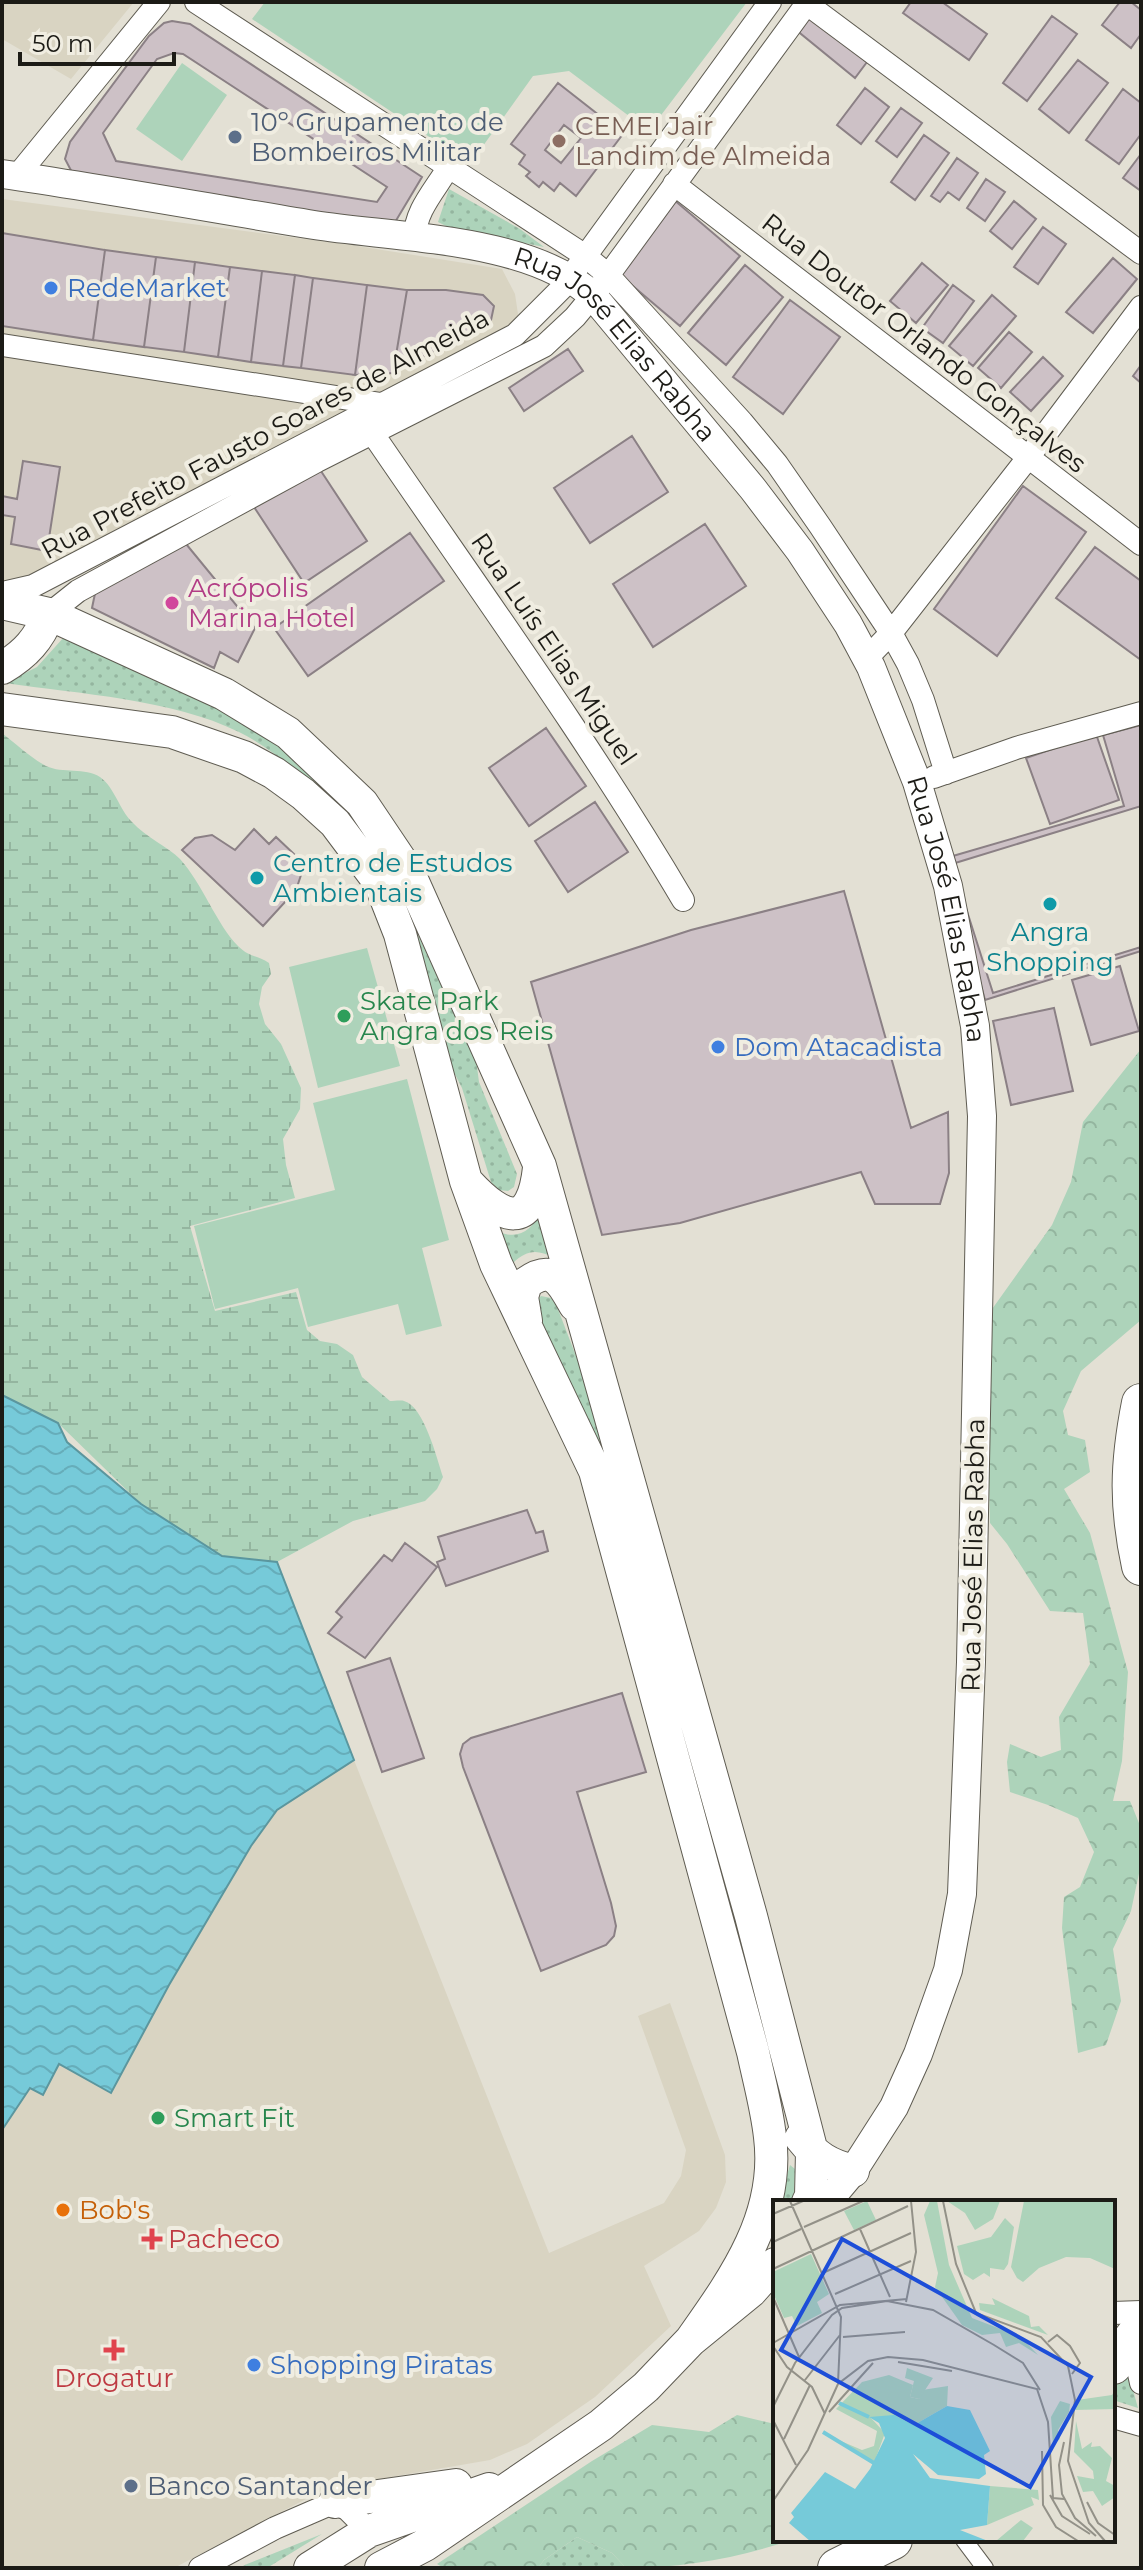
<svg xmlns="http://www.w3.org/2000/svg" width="1143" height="2570" font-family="Montserrat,sans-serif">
<defs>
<pattern id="grass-dots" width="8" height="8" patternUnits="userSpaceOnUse" patternTransform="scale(2)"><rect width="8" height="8" fill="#add3ba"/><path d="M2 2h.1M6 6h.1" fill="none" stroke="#94b59f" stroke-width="1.8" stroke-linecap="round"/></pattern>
<pattern id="forest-crowns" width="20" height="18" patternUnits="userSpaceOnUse" patternTransform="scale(2)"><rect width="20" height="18" fill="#add3ba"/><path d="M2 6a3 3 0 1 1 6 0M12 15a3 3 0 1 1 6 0" fill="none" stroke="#94b59f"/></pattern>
<pattern id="wetland-marsh" width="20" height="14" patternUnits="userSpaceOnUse" patternTransform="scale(2)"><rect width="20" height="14" fill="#add3ba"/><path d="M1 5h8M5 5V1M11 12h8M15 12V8" fill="none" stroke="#94b59f"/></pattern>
<pattern id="water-waves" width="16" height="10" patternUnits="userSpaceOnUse" patternTransform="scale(2)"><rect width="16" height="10" fill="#76cad9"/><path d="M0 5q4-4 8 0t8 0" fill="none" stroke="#66adba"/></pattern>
</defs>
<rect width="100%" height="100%" fill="#e3e0d4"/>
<path fill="#d9d4c2" d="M2,2H134L71,79L2,39Z
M2,199L351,245L502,269L515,294L518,314L515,335L2,593Z
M354,1760L549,2253L664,2203L681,2176L686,2150L638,2016L670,2003L725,2155L726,2182L716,2208L699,2231L644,2266L671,2326L595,2397L527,2444L490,2460L327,2488L174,2568H2V2130L30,2087L43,2094L59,2064L111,2093L169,1985L251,1846L277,1810Z"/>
<path fill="url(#grass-dots)" d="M449,189L520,229L544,247L450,228L438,222Z
M64,637C144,671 261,716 320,781C329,791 337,804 346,815C312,786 279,752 239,732C172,699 79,694 5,683L37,667Z
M389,873L476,1059L479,1082L517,1174L514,1187L508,1191L499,1190L491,1182L462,1088L439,1043Z
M540,1211L554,1258C537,1249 527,1250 513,1263L499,1232C519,1240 533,1230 540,1211Z
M541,1296L551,1298L556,1304L599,1416L759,2001L744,1977L535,1311V1302Z
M790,2165L795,2169L794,2198L793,2202H779Z
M1126,2365L1138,2408L1113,2400V2382Z
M322,2534L267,2568H239L247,2564Z
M577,2537L612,2553L626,2568H538L544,2560Z"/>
<path fill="url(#forest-crowns)" d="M1141,1049V1320L1081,1371L1063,1411L1068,1435L1085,1440L1090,1472L1064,1489L1090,1533L1128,1672L1122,1761L1113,1801H1130L1141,1828V1864L1131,1911L1113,1949L1121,2001L1106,2045L1078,2053L1062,1928L1064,1897L1080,1887L1094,1852L1078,1818L1048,1805L1010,1792L1007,1762L1010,1744L1041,1757L1061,1750L1059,1717L1090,1664L1083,1613L1050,1611L1007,1544L990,1523L985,1319L1052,1225L1071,1182L1083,1122Z
M737,2415L775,2424V2540H791C738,2558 682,2568 626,2568L612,2553L577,2537L544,2560L538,2568H444L437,2564L592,2461L652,2425L709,2432Z"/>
<path fill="url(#wetland-marsh)" d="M2,733C16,744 31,758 46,766C63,774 85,767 100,777C115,788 119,809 132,822C146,837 168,847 180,859C202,883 217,925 238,946C250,958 258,955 269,963L271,974L262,987L259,1004L265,1024L281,1044L301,1088L300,1109L283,1139L286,1165L295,1198L190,1226L215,1311L296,1292L307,1330L320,1341L337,1344L353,1355L362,1377L390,1401C393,1401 402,1400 404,1401C424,1406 437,1459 443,1477L437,1489L425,1501L353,1521L277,1562L222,1556L141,1504L58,1423L2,1395Z"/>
<path fill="#add3ba" d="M265,2H747L649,131L569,71L533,76L470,164L252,19Z
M182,63L227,95L182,161L136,129Z
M367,948L400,1066L318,1088L289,967Z
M407,1079L449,1240L422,1248L442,1326L406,1335L398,1304L308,1327L298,1288L215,1309L194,1226L335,1190L313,1103Z"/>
<path fill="url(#water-waves)" stroke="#5b969e" stroke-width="2" d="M2,1395L58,1423L67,1442L141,1504L222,1556L277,1562L354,1760L277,1810L251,1846L169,1985L111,2093L59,2064L43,2095L30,2088L2,2130Z"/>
<path fill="#cdc1c6" stroke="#8b8085" stroke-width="2" fill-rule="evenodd" d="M911,2H942L987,34L969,60L903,13Z
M1120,2H1131L1141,10V34L1131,48L1102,25Z
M808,13L867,62L855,78L795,29Z
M1052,16L1077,34L1027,101L1003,83Z
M172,21L190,24L422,177L388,234L75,178L65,159L70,142L149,36L164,23ZM174,53L183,54L387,187L377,202L116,161L103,133L157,59Z
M1078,60L1108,83L1069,133L1039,109Z
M558,83L623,134L576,196L560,183L554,191L543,182L539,187L526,176L530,172L519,164L525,155L511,144ZM564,125L581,138L561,163L545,150Z
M865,88L889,107L861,144L837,125Z
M1123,89L1141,103V134L1119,164L1086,140Z
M901,108L922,123L897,157L876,141Z
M924,135L949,153L915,200L891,182Z
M1141,154V191L1123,178Z
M957,158L978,173L959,200L948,192L940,202L931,196Z
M986,179L1005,192L985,221L967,208Z
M673,199L740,256L680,326L614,270Z
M1014,201L1036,219L1012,249L990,231Z
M1043,227L1066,244L1038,284L1014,267Z
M2,233L105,250L93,340L2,326Z
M105,250L156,257L144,347L93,340Z
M156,257L195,262L184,352L144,347Z
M1113,258L1137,279L1093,333L1066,312Z
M195,262L230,267L218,357L184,352Z
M922,263L948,285L916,323L890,301Z
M745,265L783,297L726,365L688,333Z
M230,267L262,271L251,362L218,357Z
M262,271L295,275L283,366L251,362Z
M295,275L313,278L301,368L283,366Z
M313,278L367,285L355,375L301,368Z
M367,285L407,290L393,373L355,375Z
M953,285L974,301L943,343L922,328Z
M407,290H446L483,295L494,306L491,320L393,373Z
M992,295L1016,316L973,366L949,346Z
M790,300L840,337L783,414L733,377Z
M1009,332L1032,352L1001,388L978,368Z
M568,349L583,371L524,411L509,388Z
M1043,357L1063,376L1031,411L1010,392Z
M1141,365V383L1133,376Z
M632,436L668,492L590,543L554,488Z
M23,461L60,467L47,551L11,544L15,517L2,515V496L17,499Z
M317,465L367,541L304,583L254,507Z
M1023,486L1086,532L997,656L934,609Z
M705,524L746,586L653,647L613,584Z
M410,533L444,581L308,676L274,628Z
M182,539L255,628L238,662L220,652L214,668L92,608L97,584Z
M1095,547L1141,581V660L1056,598Z
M1141,725V951L985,1000L946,858L1124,806L1103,735Z
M546,728L586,786L529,826L489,768Z
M1096,734L1119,800L1050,824L1026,758Z
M595,802L628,852L568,892L535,841Z
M1141,806V947L993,993L952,864Z
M254,829L269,844L276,837L294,854L288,860L301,875L296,890L263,926L182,850L195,838L212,835L235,850Z
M844,891L911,1128L948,1112L949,1173L940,1204H875L861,1172L680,1223L602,1235L531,982L691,930Z
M1120,966L1139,1031L1091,1045L1072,980Z
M1054,1008L1073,1091L1011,1105L993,1021Z
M527,1510L536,1533L543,1531L548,1551L446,1586L437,1562L445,1559L438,1537Z
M405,1543L437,1567L365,1658L328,1633L342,1617L336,1612L384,1555L392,1561Z
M390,1658L424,1758L382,1772L347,1672Z
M622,1693L646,1772L577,1792L611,1903L616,1926L614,1936L606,1945L541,1971L463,1767L460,1754L463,1744L471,1738Z"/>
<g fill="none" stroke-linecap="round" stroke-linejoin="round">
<defs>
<path id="pedestrian" d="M964,2540L985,2568"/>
<path id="minor" d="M196,2L584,255L608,275L742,422L777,464L820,526L891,633L908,664L923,700L946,773
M807,4L1141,253
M17,176L159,2
M674,184L1141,544
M415,238C414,212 435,190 448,168
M2,345L381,404
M373,434C478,588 588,739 683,900
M2,593L33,586L515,335L563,287L770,2
M49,614L78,591L317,461L544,346L575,317L599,288L808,2
M866,659L891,633L1027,459L1141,307
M934,777L1016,748L1141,713
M1113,2313L1141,2312
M1132,2342L1141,2383
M1113,2417L1141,2425
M200,2568L275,2528L335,2502L348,2510L369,2531"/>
<g id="tertiary">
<path id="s1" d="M2,174C106,189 210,208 314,225C396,238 530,237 593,296L753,489L800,551L848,624L871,667L917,782L948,886L975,1026L982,1116L971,1662L962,1894L948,1970L918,2054L894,2107L853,2171L827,2202"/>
</g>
<path id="secondary" d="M2,603L49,614L224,694L288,733L362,803L409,873L540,1166L751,1916L812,2152L811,2196L808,2202
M2,668C26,654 39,639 49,614
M2,709L172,732L244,757L274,773L303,794L335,823L380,883L400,934L466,1181L496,1264L595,1471L753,2052C759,2080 767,2109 770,2137C780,2216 734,2279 691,2340
M468,1183C503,1221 532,1231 539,1168
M526,1321L522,1297L526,1283C554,1263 562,1283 575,1305
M801,2138C816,2157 829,2165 853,2171
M335,2502L456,2485
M310,2568L369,2531L489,2489
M381,2568L425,2545L601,2425L646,2387L691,2340L751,2291L775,2264"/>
<path id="trunk" d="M1141,1403C1129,1464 1128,1506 1141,1566
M1113,2365L1141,2328
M837,2568L893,2540"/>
</defs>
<use href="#pedestrian" stroke="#5f5c52" stroke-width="18"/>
<use href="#minor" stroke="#5f5c52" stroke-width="24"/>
<use href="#tertiary" stroke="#5f5c52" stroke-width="30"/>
<use href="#secondary" stroke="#5f5c52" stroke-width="34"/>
<use href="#trunk" stroke="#5f5c52" stroke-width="40"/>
<use href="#pedestrian" stroke="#fff" stroke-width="16"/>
<use href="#minor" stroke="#fff" stroke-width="22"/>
<use href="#tertiary" stroke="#fff" stroke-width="28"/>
<use href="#secondary" stroke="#fff" stroke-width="32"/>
<use href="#trunk" stroke="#fff" stroke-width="38"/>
</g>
<g fill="#5c6f8a" stroke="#f0ede1" stroke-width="3">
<circle cx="235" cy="137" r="8"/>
<circle cx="131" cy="2486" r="8"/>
</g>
<circle fill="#8d6e63" stroke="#f0ede1" stroke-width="3" cx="559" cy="141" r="8"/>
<g fill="#3f7fe0" stroke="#f0ede1" stroke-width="3">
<circle cx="51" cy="288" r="8"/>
<circle cx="718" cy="1047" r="8"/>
<circle cx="254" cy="2365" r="8"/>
</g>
<circle fill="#d1479c" stroke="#f0ede1" stroke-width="3" cx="172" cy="603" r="8"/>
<g fill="#0f9aa8" stroke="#f0ede1" stroke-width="3">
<circle cx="257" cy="878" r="8"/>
<circle cx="1050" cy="904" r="8"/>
</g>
<g fill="#2e9e5b" stroke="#f0ede1" stroke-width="3">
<circle cx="344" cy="1016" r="8"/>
<circle cx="158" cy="2118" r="8"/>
</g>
<circle fill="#e8710a" stroke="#f0ede1" stroke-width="3" cx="63" cy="2210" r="8"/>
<g fill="#e0444e" stroke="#f0ede1" stroke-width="3">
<path d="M148 2227h8v8h8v8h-8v8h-8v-8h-8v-8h8z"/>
<path d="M110 2338h8v8h8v8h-8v8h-8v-8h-8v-8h8z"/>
</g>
<g text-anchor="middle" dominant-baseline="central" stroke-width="8" stroke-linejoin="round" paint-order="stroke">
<g font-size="26" fill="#4e5e75" stroke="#f0ede1" text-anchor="start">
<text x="251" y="122">10º Grupamento de<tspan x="251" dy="30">Bombeiros Militar</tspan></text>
<text x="147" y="2486">Banco Santander</text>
</g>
<g font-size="26" fill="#785e54" stroke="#f0ede1" text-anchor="start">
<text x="575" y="126">CEMEI Jair<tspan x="575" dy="30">Landim de Almeida</tspan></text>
</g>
<g font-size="26" fill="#366cbe" stroke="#f0ede1" text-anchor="start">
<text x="67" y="288">RedeMarket</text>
<text x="734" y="1047">Dom Atacadista</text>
<text x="270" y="2365">Shopping Piratas</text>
</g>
<g font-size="26" fill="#1c1b16" stroke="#f0ede1">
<text transform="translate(924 343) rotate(38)">Rua Doutor Orlando Gonçalves</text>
<text stroke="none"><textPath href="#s1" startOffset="656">Rua José Elias Rabha</textPath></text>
<text transform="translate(265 434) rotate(-28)">Rua Prefeito Fausto Soares de Almeida</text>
<text transform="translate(554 649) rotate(56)">Rua Luís Elias Miguel</text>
<text stroke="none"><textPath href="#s1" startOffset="1328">Rua José Elias Rabha</textPath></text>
<text transform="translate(973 1555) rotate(-89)">Rua José Elias Rabha</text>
</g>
<g font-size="26" fill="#b23c85" stroke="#f0ede1" text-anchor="start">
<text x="188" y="588">Acrópolis<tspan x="188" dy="30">Marina Hotel</tspan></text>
</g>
<g font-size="26" fill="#0d838f" stroke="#f0ede1" text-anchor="start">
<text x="273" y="863">Centro de Estudos<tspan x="273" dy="30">Ambientais</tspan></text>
<text x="1050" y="932" text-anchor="middle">Angra<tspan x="1050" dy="30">Shopping</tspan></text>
</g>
<g font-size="26" fill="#27864d" stroke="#f0ede1" text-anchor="start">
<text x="360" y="1001">Skate Park<tspan x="360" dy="30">Angra dos Reis</tspan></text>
<text x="174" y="2118">Smart Fit</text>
</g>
<g font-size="26" fill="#c56008" stroke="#f0ede1" text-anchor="start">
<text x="79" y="2210">Bob's</text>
</g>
<g font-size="26" fill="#be3a42" stroke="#f0ede1" text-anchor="start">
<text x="168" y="2239">Pacheco</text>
<text x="114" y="2378" text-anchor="middle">Drogatur</text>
</g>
</g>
<g transform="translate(773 2200)">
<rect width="342" height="342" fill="#e3e0d4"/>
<path d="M217,286L265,290L266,300L258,297L261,305L214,325ZM248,320L260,328L250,341H223Z" fill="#add3ba"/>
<path d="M157,1H164L176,65L199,118L248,137L265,155L246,143L233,147L227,133L209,135L189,125L162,87L165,73L151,15ZM174,1H227L220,19L202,30L192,13ZM251,1H342V69L317,58L293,57L266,68L250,82L244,78L238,67ZM232,18L241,27L235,64L231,70L217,68V77L211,73L200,80L191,74L184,46L218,37ZM219,98L256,116L258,127L266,126L275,135L207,110L206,103L222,105ZM342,190V209L302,210L304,200L339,195ZM287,201L297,204L296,212L285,230L287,239L280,245L278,217ZM303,221L309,249L319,242L318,247L327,246L339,258L333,281L342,286V297L329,306L320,291L310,292L304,276L321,279L320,271L301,252Z" fill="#add3ba"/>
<path d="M116,175L140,185L137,197L146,199L149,190L175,186L174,206L141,225L129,219L97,217L112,233L101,263L56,236L89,250L101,246L104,231L63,209L89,182Z" fill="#add3ba"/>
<path d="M94,1L103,20L81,30L71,11ZM38,54L56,94L44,102L49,113L24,126L19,116L11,118L0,93V72ZM134,168L160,178L146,199L137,197L141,181L132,178Z" fill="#add3ba"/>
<path d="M174,206L197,210L217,251L211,255L213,274L206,279L165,275L140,254L157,278L217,286L214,325L187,330L215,341H37L16,323L21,317L18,313L52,272L82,289L97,269L112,238L106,223L96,217L121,215L141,225Z" fill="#76cad9"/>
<path fill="none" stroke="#76cad9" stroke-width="4" d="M66,203L96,217M50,232L101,263"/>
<path fill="none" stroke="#939188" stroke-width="2" d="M17,1L68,117L65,183M170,1L183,64L203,113L268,137L295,166L302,200L295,261L316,323L332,341M0,14L30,1M31,27L90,1M87,29L117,97M0,42L28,29M0,69L135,6M52,72L138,33M62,94L138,61M0,97L26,157M133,102L143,52L138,1M70,137L132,132M275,142L284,135L297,146L307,163L299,174M0,143L67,105L134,99M0,146L14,167L39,187L52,214M125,162L179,171M32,180L67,135M0,207L22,163L59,115L69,108L114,101L160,110L221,145L250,163L267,190M56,212L100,163M0,220L23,265M11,239L37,185M291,242L286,265L289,294L302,318L323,336M269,251L270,305L283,327L305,341M277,295L289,316L317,334M0,301L35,250L65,184L95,161L115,157L150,160L264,189L275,222L280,298L291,299M314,302L325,323L342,335"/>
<path fill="#1d4ed8" fill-opacity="0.15" stroke="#1d4ed8" stroke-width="4" d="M69,39L318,177L257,287L8,150Z"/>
<rect width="342" height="342" fill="none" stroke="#1c1b16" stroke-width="4"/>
</g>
<rect width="1143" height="2570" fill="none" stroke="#1c1b16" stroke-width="8"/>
<path d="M20 52v12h154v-12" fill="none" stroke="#1c1b16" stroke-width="4"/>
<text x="32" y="52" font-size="24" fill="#1c1b16" stroke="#f0ede1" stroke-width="6" paint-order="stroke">50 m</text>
</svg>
